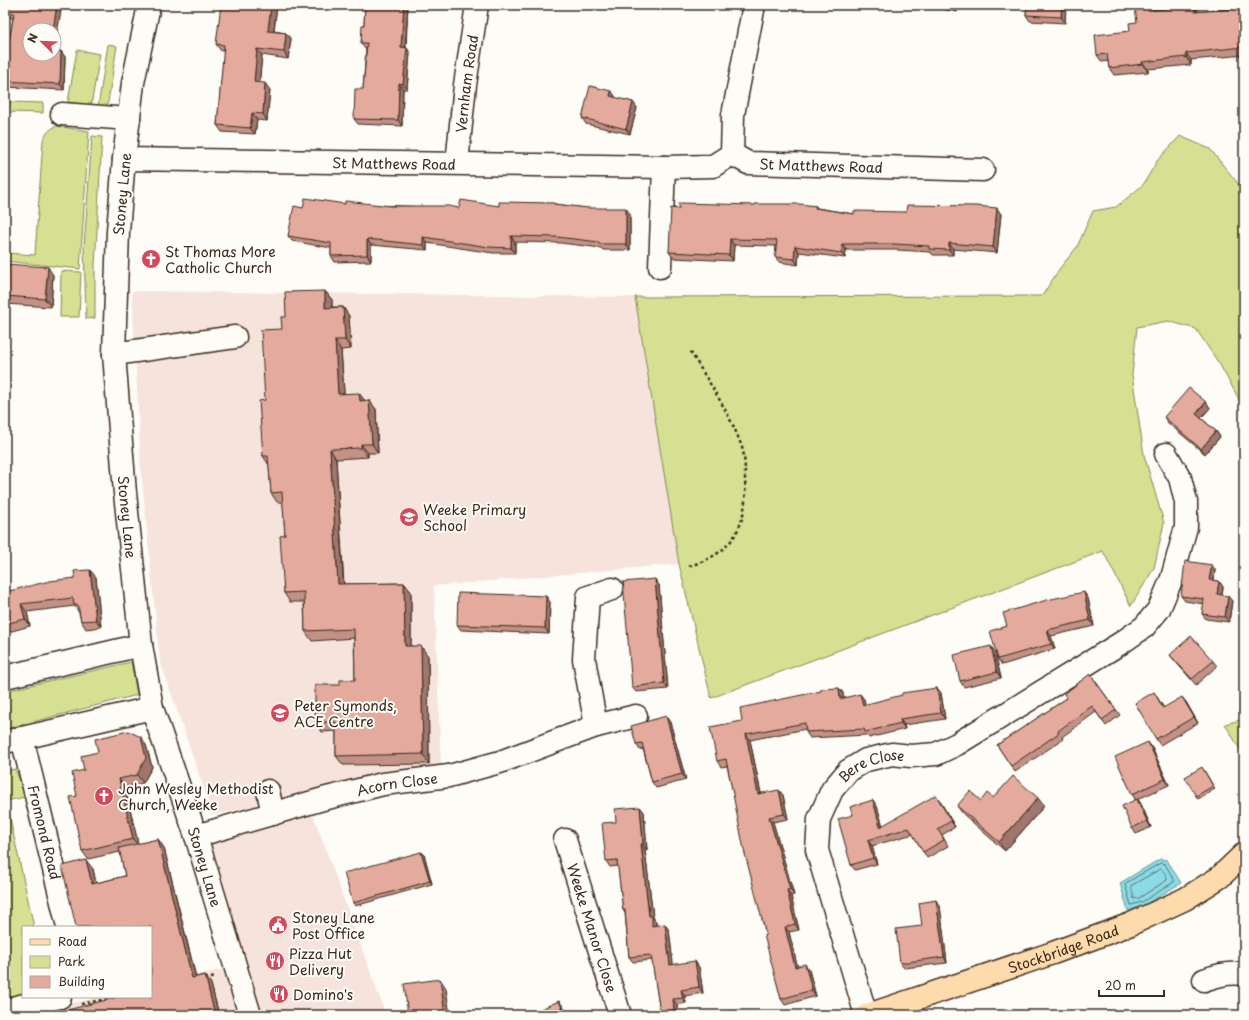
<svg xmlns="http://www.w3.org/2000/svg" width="1249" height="1020" font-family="'Playpen Sans',sans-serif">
<rect width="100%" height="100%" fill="#fdfcf7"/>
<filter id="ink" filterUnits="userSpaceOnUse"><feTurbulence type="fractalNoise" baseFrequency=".025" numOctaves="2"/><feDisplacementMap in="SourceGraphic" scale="8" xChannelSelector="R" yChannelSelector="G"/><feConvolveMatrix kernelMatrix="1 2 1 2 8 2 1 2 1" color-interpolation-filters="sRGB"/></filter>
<g filter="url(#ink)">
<path fill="#f5e3dc" d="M132,291L635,297L679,564L434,586L441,768L213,815L160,661L141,470Z
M312,812L386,1015H20L100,997H151V986L232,967L201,844Z"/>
<path fill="#d5e093" stroke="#888558" d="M108,44L117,46L107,108L98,107Z
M77,50L100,54L91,106L68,102Z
M10,102L43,103V113L9,112Z
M56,126L89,131L80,269L5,261V253L35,255L43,140C46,133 49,130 56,126Z
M92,136L102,137L95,266V318L86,319L84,247Z
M1180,136L1210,149L1244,191V425L1240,401L1220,365L1196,329L1168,321L1137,327L1132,375L1144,455L1164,523L1154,568L1131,606L1103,551L711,698L679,564L635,297L1042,296L1060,268L1077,247L1093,211L1116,207L1143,185L1157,161Z
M61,271L81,272L79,317H60Z
M131,662L137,695L5,729V691Z
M1244,719V756L1225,724Z
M15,769L21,783L25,797L6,801L34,927H23V997L11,1000L5,996V771Z"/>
<path fill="#8bdbe7" stroke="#6b9497" d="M1160,859L1167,860L1181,883L1143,906L1128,911L1120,883Z"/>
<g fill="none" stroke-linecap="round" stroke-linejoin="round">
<path stroke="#5b716e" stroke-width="1" d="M1161,863L1165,864L1174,880V882L1142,902L1131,905L1125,884Z
M1161,869C1164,871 1168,877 1167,880L1139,898L1134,899L1131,886Z"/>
<defs>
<g id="minor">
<path id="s1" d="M149,5L133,83L124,159L118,231L114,354L125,493L141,645L152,708L196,836L250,1015"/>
<path d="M62,114L129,119"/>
<path d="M732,154L733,115L754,5"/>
<path id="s2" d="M124,159L664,167L713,166L732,154L748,163L983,170"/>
<path id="s3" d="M457,163L465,85L477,5"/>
<path d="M660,267L664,167"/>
<path d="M114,354L235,337"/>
<path d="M5,677L141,645"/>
<path d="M596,726L584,659L588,597L612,589"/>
<path id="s4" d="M22,738L68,927"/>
<path d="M5,742L152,708"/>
<path d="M268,791L273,814"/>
<path id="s5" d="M196,836L323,799L383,784L449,776L500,762L596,726L636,716"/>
<path id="s6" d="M565,840L620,1015"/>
<path d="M1204,980C1217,975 1230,972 1244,974"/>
<path d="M16,1007L60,997"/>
<path id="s7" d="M866,1015L817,850L819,819L832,790L848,771L866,760L892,754L911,756L936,754L957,744L1121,643L1144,627L1159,609L1172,578L1186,527V502L1180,478L1166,454"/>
</g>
<g id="major">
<path id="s8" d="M868,1015L1053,953L1131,924L1185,899L1220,877L1244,854"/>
</g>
</defs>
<use href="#minor" stroke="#3b2a1e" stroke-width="25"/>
<use href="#major" stroke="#3b2a1e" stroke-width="25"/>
<path stroke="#3b2a1e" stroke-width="2.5" stroke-dasharray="3 3" stroke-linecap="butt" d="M689,566C735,553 748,524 745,478C745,467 745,453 740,442C728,410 708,381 690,351
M205,979L216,977
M81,1004L116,997"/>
<use href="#minor" stroke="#fdfcf7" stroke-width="22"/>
<use href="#major" stroke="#fedbac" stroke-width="22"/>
</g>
<path fill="#c39287" stroke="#3b2a1e" d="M5,5H62L54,49V30L30,54L61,51L65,57L64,90L5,87V48H8L13,18L5,17Z
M277,5L274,31L286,33L291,39L288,59L262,55L259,83L270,90L267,121L257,120L255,134L222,132L217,125L224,51H221L216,44Z
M365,5H408L406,48H407L410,53L407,89H403L402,126L358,124L354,119L363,89L366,49H365L361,43L364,25Z
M923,5H958L957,12Z
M1027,5H1066L1065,23L1030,21L1026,15Z
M1152,6L1155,10L1195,6L1199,12L1244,8V55L1191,60V65L1148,69V72L1114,75L1109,68L1108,61L1102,62L1097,55L1130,31L1137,22Z
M611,91L615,96V98L633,102L637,108L630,134L586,124L582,118Z
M345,204L459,208L555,204L630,214V250H603L601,248L561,243L515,242V253H493L427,243V250L371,245V261L335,262L331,256V248L292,241L288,236L303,208Z
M816,206L817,208L854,214H1001L997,253L953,249V255H933L930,252L898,250H846L845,258L799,252L798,265L779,262L775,257L776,246L734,245L733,261L673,258L669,252L679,209Z
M5,264L53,275L51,307L5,304Z
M325,291L332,300V307H343L349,316L351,349L341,350L344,394L364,400L376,409L378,453H368V457L336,459L344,584L404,583L411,592V646L428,656L429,764L343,765L336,756V731L322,732L315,722L340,685L355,680L354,638L312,641L305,631L304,602H290L284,593L285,535L283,502H277L271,493L269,465L263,456L265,400L282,329L286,317Z
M1206,402L1210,408L1201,418L1216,431L1220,437L1205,454L1168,423L1164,417Z
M1212,565L1215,570L1214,581H1219L1223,587L1222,595L1232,601L1229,622L1206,619L1202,614L1204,604L1185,601L1181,596Z
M96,577L101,627L86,629L81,621L79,613L75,606L27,612L30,626L5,633V592Z
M659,585L668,689L636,692L632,687Z
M1088,598L1094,626L1051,636L1055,649L1002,665L998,659L1007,626Z
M550,602L549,634L461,630L457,625Z
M995,652L1001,678L964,687L960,681Z
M1170,655L1213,661L1217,666L1196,685L1174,660Z
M1090,674L1120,715L1106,726L1096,712L1062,737L1063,739L1015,772L997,745L1067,698Z
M839,688L843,693V698L864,699L865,705L937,688L941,693L945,719L904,725L905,729L869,738L867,735L810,738L806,732V729L750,740L761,793L783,795L788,819L773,822L794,895L791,896L799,930L789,932L797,966L809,970L816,996L785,1005L781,999L727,766L721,767L717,761L742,721Z
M1154,692L1164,708L1186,702L1198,723L1160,745L1156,739Z
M670,722L686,780L656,788L652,782L643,749L640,750L636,744Z
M146,745L152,767L143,783L125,787L138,844L158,839L164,848L196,977L205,975L211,984L219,1015H48L151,997V927H76L93,869L96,883L125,876L120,852L88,859L82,851L77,796L84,770Z
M1152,748L1169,785L1138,799L1141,804L1151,827L1136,834L1132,828L1135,799L1132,794Z
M1204,770L1215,789L1198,799L1196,796Z
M993,798L1044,806L1005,851L963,814L957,806Z
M940,801L955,827L942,835L948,846L927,858L913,834L872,846L877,864L855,870L851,865L853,815L877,806L883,826Z
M640,807L644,812L647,850H645L653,917L656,922V925L669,930L673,965L699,967L703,993L685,996L686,1003L677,1005L678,1015H663L660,1012L652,960L633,962L629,957L625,913L623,910L618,866L610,867L606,861Z
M421,852L424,854L432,884L355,906L353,903Z
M940,906L947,963L904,968L900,963Z"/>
<path fill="#9f776e" stroke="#3b2a1e" d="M57,5H62L54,49V30H53Z
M271,5H277L273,37L268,31Z
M404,5H408L405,53L401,47Z
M953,5H958L957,12L953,6Z
M1062,5H1066L1065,23L1061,17Z
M1195,6L1200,14L1195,12Z
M286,33L291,39L288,59L284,52Z
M407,48L410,53L407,89L403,84Z
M257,49L262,55L259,89L254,82Z
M61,51L65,57L64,90L60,84Z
M1186,53L1191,60V65L1186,57Z
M1142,62L1148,69V72L1143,64Z
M265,83L270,90L267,121L263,114Z
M399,83L403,89L402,126L398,120Z
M611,91L615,96L614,102L610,96Z
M633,102L637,108L630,134L626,129Z
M252,113L257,120L255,134L250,128Z
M626,208L630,214V250L626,244Z
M997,208L1001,214L997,253L993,247Z
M511,236L515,242V253L511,248Z
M423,237L427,243V250L423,245Z
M367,239L371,245V261L367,255Z
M730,239L734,245L733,261L729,255Z
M949,243L953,249V255L949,250Z
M842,244L846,250L845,258L841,253Z
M795,246L799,252L798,265L794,259Z
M48,267L53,275L51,307L45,299Z
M325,291L332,300V317L325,308Z
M343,307L349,316L351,349L345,340Z
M335,340L341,350L345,404L338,394Z
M359,393L366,402L360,401Z
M369,400L376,409L378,453L372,444Z
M1206,402L1210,408L1200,419L1196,414Z
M1216,431L1220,437L1205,454L1201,449Z
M361,444L368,453V457L361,448Z
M330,449L336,459L344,594L338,584Z
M1212,565L1215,570L1213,586L1209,580Z
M90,570L96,577L101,627L96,620Z
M655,579L659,585L668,689L664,683Z
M1219,581L1223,587L1221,600L1217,594Z
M404,583L411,592V656L405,646Z
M1084,592L1088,598L1094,626L1090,620Z
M546,596L550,602L549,634L545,628Z
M1228,596L1232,601L1229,622L1225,617Z
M21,604L27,612L30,626L25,619Z
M1047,630L1051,636L1055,649L1051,644Z
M421,646L428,656L429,764L423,754Z
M991,646L995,652L1001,678L997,672Z
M839,688L843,693L844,704L840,699Z
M937,688L941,693L945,719L941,713Z
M860,694L864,699L867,711L863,705Z
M1182,697L1186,702L1198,723L1194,717Z
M666,716L670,722L686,780L682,774Z
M900,719L904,725L905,729L901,723Z
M746,734L750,740L762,800L758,794Z
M141,737L146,745L152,767L143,783L137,775Z
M1148,742L1152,748L1169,785L1165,779Z
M119,779L125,787L139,847L133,839Z
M779,790L783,795L788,819L784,814Z
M936,795L940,801L955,827L951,821Z
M1038,798L1044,806L1005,851L999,842Z
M1137,799L1141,804L1151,827L1147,821Z
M873,800L877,806L884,833L880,827Z
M640,807L644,812L647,850L643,844Z
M769,817L773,822L794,895L790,889Z
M158,839L164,848L198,987L192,978Z
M868,840L872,846L877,864L873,858Z
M641,844L645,850L653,917L656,922V931L652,926L649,916Z
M421,852L424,854L432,884L430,881Z
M86,860L93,869L98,893L92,884Z
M787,890L791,896L799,930L795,924Z
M936,900L940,906L947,963L944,957Z
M665,924L669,930L674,971L670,965Z
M785,927L789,932L799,973L795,967Z
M695,961L699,967L703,993L699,987Z
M805,964L809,970L816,996L812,990Z
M205,975L211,984L219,1015H215Z
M440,979L446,988L450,1015H445Z
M681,990L685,996L686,1003L683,998Z
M673,999L677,1005L678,1015L674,1010Z
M559,1001L563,1006L567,1015H565Z"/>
<path fill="#e3aa9d" stroke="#3b2a1e" d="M5,5H57L53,30H30V54H54V51H61L60,84L5,81V48H8L14,13L5,12Z
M221,5H271L268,31L286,33L284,52L257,49L254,82L265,83L263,114L252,113L250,128L217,125L224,45L216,44Z
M365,5H404L401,47L407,48L403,84L399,83L398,120L354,119L355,89H363L367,43H361L362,25H364Z
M1027,5H1062L1061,17L1026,15Z
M1152,6L1153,10L1195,6V12L1244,8V47L1186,53V57L1142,62L1143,64L1109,68L1107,54L1097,55L1095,35L1130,31L1129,23L1137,22L1135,8Z
M590,86L611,91L610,96L633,102L626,129L582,118Z
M305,198L345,204V201L391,206H449L459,208L461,200L499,206V202L554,203V204L588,208H626V244H599V242L557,237L511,236V248L489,247L423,237V245L367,239V255L331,256V243L288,236L294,206L303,208Z
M679,203L755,205V204H800L816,206L815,208L854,214V211L906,212L907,205L976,206L997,208L993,247L949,243V250L929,249V246L894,244H842L841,253L795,246L794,259L775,257L777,240L730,239L729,255L669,252L671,208L679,209Z
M5,264L48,267L45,299L5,296Z
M325,291V308L343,307L345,340H335L338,394L359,393L360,401L369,400L372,444H361V448L330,449L338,584L404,583L405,646H421L423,754L336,756V722H315V685H340V680H355L354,629L305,631L304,592L284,593L280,536L285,535L282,492L271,493L268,456H263L259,401L265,400L261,330L282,329L281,317H286L285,292Z
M1189,388L1206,402L1196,414L1216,431L1201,449L1164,417Z
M1185,561L1212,565L1209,580L1219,581L1217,594L1228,596L1225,617L1202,614L1204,599L1181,596Z
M90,570L96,620L81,621L78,605H74L73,598L21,604L25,619L5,624V592L50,581L75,578L74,571Z
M655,579L664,683L632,687L623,582Z
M1084,592L1090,620L1047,630L1051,644L998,659L990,631L1007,626L1003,613L1047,600Z
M458,593L546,596L545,628L457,625Z
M1191,636L1213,661L1192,679L1170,655Z
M991,646L997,672L960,681L954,655Z
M1090,674L1116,710L1102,720L1092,706L1058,731L1059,733L1011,766L997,745L1067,698L1064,694Z
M839,688L840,699L860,694L863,705L902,695V693L937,688L941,713L900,719L901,723L865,732L864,729L806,732L805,723L746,734L758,794L779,790L784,814L769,817L790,889L787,890L795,924L785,927L795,967L805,964L812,990L781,999L764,935H766L744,850L726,759L717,761L710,727L742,721L740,708L821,691V689Z
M1154,692L1163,708L1182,697L1194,717L1156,739L1135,703Z
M666,716L682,774L652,782L642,743L636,744L631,726Z
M128,731L141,737L146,758L137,775L119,779L133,839L82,851L70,797L77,796L72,773L84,770L81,756L98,752L95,739Z
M1148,742L1165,779L1132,794L1115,757Z
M1202,767L1213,786L1196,796L1185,777Z
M1013,776L1038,798L999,842L957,806L970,791L981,801L987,793L993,798Z
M936,795L951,821L938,829L944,840L923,852L909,828L868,840L873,858L851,865L838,819L853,815L850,807L873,800L880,827Z
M1137,799L1147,821L1132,828L1122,806Z
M640,807L643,844H641L649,916H652V926L665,924L670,965L695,961L699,987L681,990L683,998L673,999L674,1010L660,1012L651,955L629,957L625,910H623L617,860L606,861L602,823L616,822L615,809Z
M158,839L192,978L205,975L215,1015H48L118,997H151V927H76L62,866L86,860L92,884L125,876L119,848Z
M421,852L430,881L353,903L344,873Z
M936,900L944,957L900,963L896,929L922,926L919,903Z
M440,979L445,1015H408L404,984Z
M559,1001L565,1015H527Z"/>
</g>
<defs>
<symbol id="church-disc" viewBox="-11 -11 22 22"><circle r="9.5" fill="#d1495b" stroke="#fdfcf7"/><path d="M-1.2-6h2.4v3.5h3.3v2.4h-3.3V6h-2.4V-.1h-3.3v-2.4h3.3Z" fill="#fff"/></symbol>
<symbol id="school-disc" viewBox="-11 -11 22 22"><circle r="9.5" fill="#d1495b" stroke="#fdfcf7"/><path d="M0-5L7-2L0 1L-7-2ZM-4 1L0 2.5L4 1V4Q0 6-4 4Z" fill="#fff"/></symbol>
<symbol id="university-disc" viewBox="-11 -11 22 22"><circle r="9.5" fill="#d1495b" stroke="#fdfcf7"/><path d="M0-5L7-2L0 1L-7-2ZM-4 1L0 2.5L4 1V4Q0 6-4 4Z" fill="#fff"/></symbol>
<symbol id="civic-disc" viewBox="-11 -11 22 22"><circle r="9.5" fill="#d1495b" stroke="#fdfcf7"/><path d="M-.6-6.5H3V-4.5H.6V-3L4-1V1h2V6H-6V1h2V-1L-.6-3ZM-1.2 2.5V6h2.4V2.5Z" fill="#fff"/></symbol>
<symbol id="restaurant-disc" viewBox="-11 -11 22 22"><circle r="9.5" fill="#d1495b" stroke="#fdfcf7"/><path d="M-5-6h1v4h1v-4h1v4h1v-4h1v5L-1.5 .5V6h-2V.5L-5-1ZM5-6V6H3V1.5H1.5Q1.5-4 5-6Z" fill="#fff"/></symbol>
</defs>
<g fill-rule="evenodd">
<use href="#church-disc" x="140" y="248" width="22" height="22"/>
<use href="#school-disc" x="398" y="506" width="22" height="22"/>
<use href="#university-disc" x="269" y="702" width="22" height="22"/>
<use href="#church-disc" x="93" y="785" width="22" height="22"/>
<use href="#civic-disc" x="267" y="914" width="22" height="22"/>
<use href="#restaurant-disc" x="264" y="950" width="22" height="22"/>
<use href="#restaurant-disc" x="268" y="983" width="22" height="22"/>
</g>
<g text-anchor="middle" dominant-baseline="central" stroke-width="4" stroke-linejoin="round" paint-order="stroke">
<g font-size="14" fill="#3b2a1e" stroke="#fdfcf7">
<text stroke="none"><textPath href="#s3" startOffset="80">Vernham Road</textPath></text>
<text stroke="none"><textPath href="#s2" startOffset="270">St Matthews Road</textPath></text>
<text stroke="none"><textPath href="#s2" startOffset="703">St Matthews Road</textPath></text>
<text transform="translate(122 194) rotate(-85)">Stoney Lane</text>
<text stroke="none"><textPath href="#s1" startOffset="515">Stoney Lane</textPath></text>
<text stroke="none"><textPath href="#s7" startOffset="284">Bere Close</textPath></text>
<text stroke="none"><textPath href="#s5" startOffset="208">Acorn Close</textPath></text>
<text stroke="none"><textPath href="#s4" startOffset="97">Fromond Road</textPath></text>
<text stroke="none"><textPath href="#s1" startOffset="875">Stoney Lane</textPath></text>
<text stroke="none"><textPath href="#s6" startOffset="92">Weeke Manor Close</textPath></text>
<text stroke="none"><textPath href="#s8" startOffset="206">Stockbridge Road</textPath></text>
</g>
<g font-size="14" fill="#3b2a1e" stroke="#fdfcf7" text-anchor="start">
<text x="165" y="251">St Thomas More<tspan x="165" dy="16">Catholic Church</tspan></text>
<text x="423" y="509">Weeke Primary<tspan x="423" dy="16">School</tspan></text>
<text x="294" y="705">Peter Symonds,<tspan x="294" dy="16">ACE Centre</tspan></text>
<text x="118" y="788">John Wesley Methodist<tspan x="118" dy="16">Church, Weeke</tspan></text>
<text x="292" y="917">Stoney Lane<tspan x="292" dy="16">Post Office</tspan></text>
<text x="289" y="953">Pizza Hut<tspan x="289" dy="16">Delivery</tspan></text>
<text x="293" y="994">Domino's</text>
</g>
</g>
<rect width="1249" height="1020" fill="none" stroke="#fdfcf7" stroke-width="20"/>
<rect x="10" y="10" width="1229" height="1000" fill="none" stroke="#3b2a1e" stroke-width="1.5" filter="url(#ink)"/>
<rect x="22" y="926" width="130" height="72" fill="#fdfcf7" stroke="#afa8a0"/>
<rect x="30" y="939" width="20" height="6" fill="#fedbac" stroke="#afa8a0"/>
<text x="58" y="946" font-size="12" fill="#3b2a1e">Road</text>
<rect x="30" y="956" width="20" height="12" fill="#d5e093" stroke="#afa8a0"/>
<text x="58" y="966" font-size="12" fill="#3b2a1e">Park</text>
<rect x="30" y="976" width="20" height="12" fill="#e3aa9d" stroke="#afa8a0"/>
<text x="58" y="986" font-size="12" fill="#3b2a1e">Building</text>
<g transform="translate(42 42) rotate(293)"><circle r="19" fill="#fdfcf7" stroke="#afa8a0"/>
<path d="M0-3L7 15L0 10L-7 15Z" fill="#d1495b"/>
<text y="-6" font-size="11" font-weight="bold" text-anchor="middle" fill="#3b2a1e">N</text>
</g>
<path d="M1099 990v6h65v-6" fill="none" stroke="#3b2a1e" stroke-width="2"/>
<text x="1105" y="990" font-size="12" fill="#3b2a1e" stroke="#fdfcf7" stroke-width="3" paint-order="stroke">20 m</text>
</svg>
